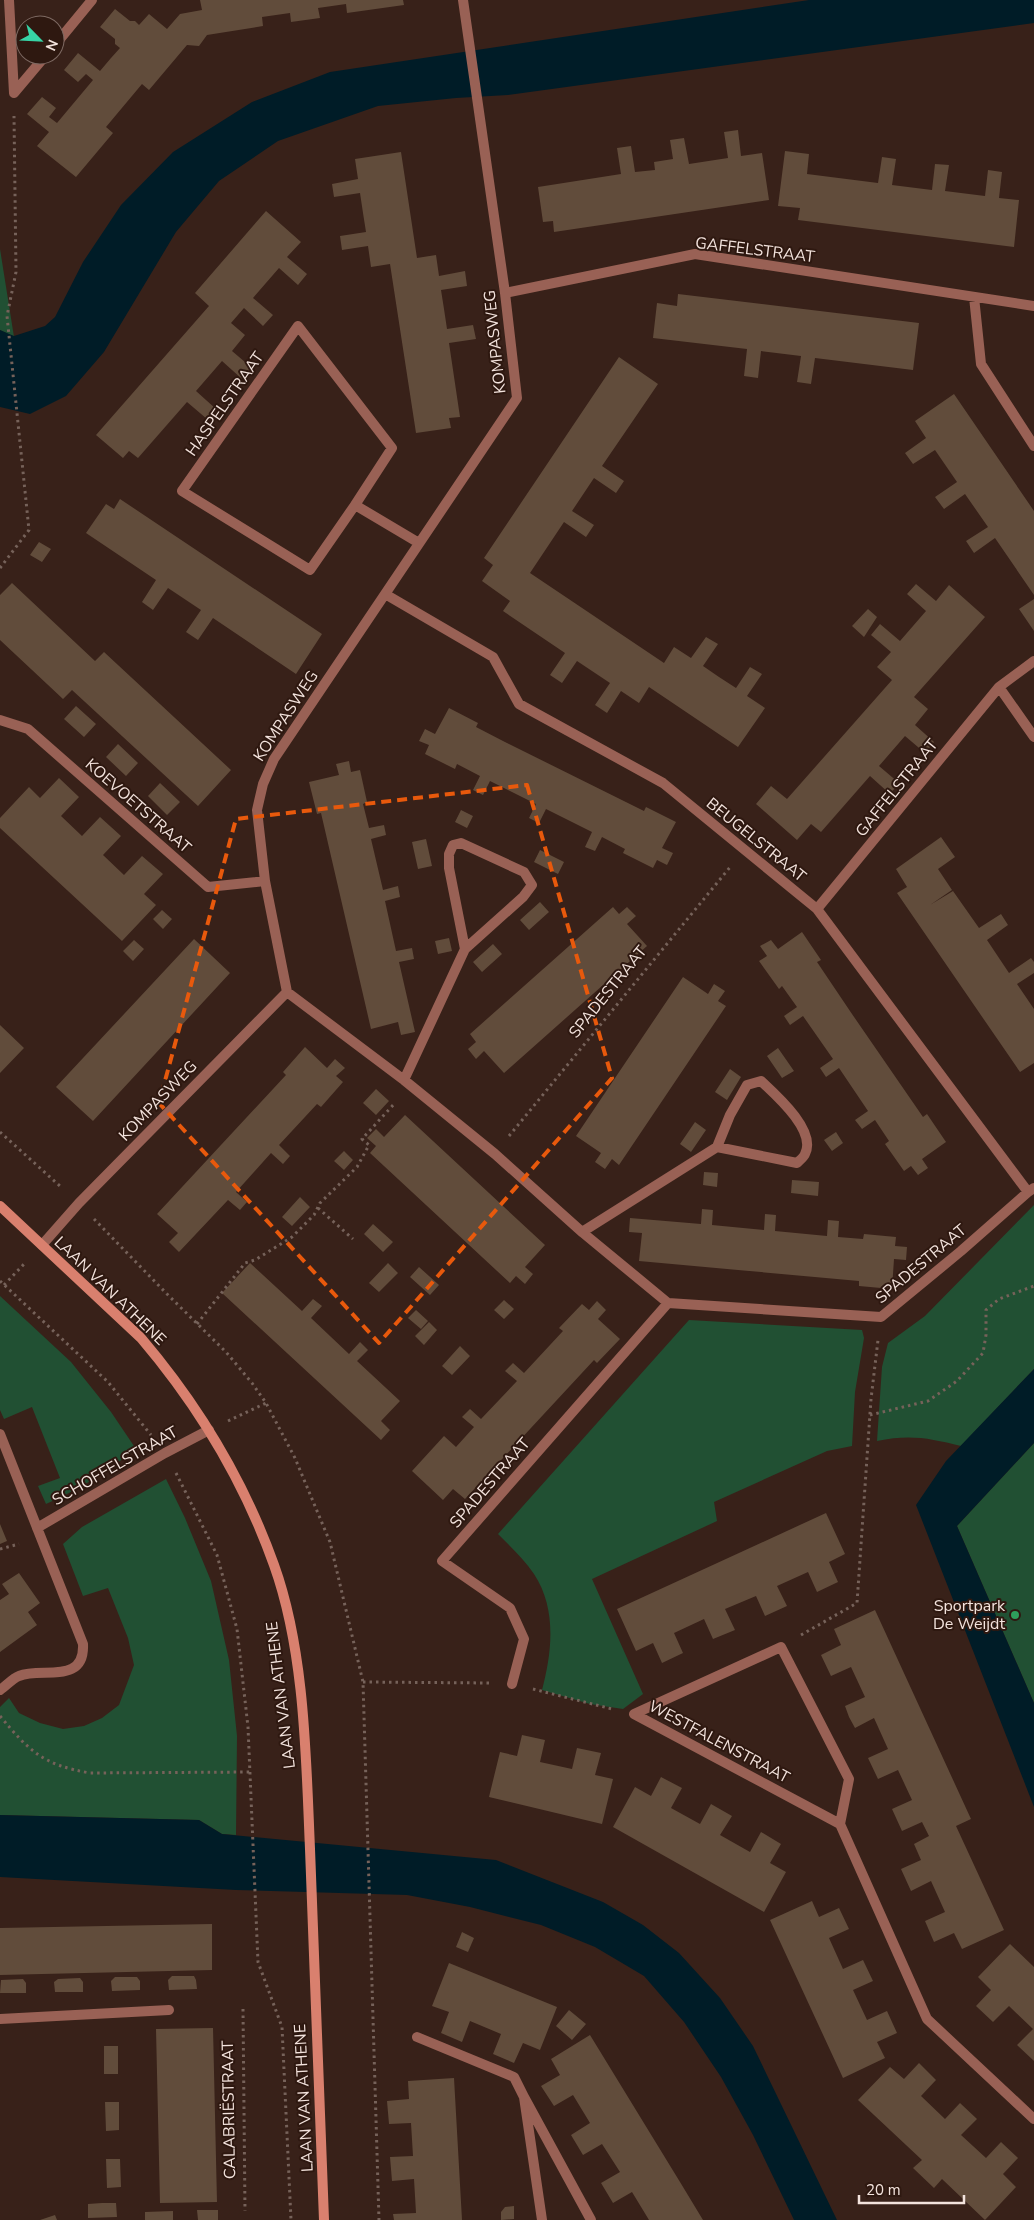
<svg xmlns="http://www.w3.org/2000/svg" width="1034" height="2220" font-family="'Nunito Sans',sans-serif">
<rect width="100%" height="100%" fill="#382119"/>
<path fill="#215033" d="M0,249L14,337L0,330Z
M1034,1205V1369L961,1446C930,1438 909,1434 877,1441L882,1367L888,1343L925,1316Z
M0,1296L71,1362L111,1412L136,1449C105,1473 82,1488 46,1504L38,1486L60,1478L32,1407L4,1419L0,1410Z
M689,1320L862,1330L864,1338L855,1392L852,1446L827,1451L714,1502L717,1521L592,1579L643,1694L623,1709L590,1704L542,1690C552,1652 557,1609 534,1574C524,1559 511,1547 498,1534Z
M1034,1443V1703L957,1526Z
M166,1479L185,1518L211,1581L229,1660L237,1736L236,1835L222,1834L199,1820L0,1815V1707L9,1698L19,1713L40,1723L63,1729L84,1726L102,1718L119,1705L134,1665L128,1638L108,1588L83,1596L63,1544L82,1527Z"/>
<path fill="#001c27" d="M809,0H1034V23L508,95L456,98L378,106L278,141L219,181L176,232L104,352L66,396L30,414L0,407V330L14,336L45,326L55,317L83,262L121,205L173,152L252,102L330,72Z
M1034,1369V1443L957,1526L1034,1703V1807L916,1505L946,1461Z
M0,1815L199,1820L222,1834L496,1860L603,1902L643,1925L679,1953L720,1998L753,2046L837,2220H794L753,2135L721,2077L684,2022L644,1976L595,1947L541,1925L470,1907L407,1895L236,1890L0,1877Z"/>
<path fill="#614c3b" d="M200,0H403L404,5L347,13L346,4L318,8L320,18L291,22L290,13L262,17L263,26L207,35L199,46L187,45L149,90L142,84L106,127L113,133L76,177L37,146L49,132L27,114L42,97L56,108L49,117L57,123L93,80L86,74L78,82L64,70L78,53L100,71L111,58L120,48L115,44V39L100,27L115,9L130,21H135L139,25L149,14L167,29L180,14L202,10Z
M738,130L741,156L762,153L769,200L554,232L553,221L543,222L538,187L621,174L617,148L631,146L635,172L655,170L654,162L673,159L670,140L684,138L689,164L728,158L724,132Z
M785,151L809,154L807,174L878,183L882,157L896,159L892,185L932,190L935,164L949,165L945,191L985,196L988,170L1002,172L999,198L1019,200L1014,247L798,220L800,208L778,206Z
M401,152L417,258L436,255L439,276L465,271L467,286L441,290L444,309L447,329L473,325L476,339L449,343L460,417L449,418L451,428L416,433L390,264L371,267L368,246L342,250L340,236L366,232L363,213L360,193L334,197L332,184L358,179L355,159Z
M266,211L301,242L287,257L307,274L298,285L279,268L253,298L273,315L263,326L244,308L231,323L245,335L232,351L252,368L242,379L222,361L196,391L216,409L207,419L187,402L138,458L129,451L123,458L96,435L209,306L195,293Z
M678,294L919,323L913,370L815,358L811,384L797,382L801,356L761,351L758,378L744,376L747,349L653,338L657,303L677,306Z
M619,357L658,384L602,466L624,481L616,493L594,478L572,511L594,525L586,537L564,522L530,573L664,663L674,647L691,658L706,637L718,644L703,666L719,677L736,688L750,667L762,674L747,696L765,708L738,747L649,687L639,703L621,691L607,713L595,705L610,683L577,661L562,683L550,675L565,653L503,611L510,601L482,581L493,565L484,558Z
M954,394L1034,511V595L995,538L974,553L966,541L988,527L965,494L944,509L935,497L957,482L935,450L913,464L905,453L926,438L915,421Z
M120,499L322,634L296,674L213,618L198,640L186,632L201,610L168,588L153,610L142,602L156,580L86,533L106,504L114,509Z
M39,542L51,549L42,562L30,555Z
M12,583L95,661L104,652L231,770L198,806L72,690L63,699L0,640V595Z
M916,584L936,601L949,585L985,617L914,697L928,709L915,725L934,742L925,753L905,736L879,766L899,783L890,794L870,776L821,832L811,824L797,840L756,804L771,786L787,799L892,680L877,667L891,652L871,635L880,624L900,641L926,611L907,594Z
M1034,599V631L1019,609Z
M868,609L877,617L864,637L852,626Z
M76,706L96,724L84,737L64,719Z
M449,708L478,723L476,727L503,741L644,811L646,807L676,822L662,848L673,853L667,865L657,860L653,868L623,853L625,849L602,837L595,851L585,847L592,832L546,809L539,823L529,818L536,804L490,781L483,795L473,790L480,776L457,764L455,769L425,754L429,745L419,741L425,729L435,734Z
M118,744L138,763L126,776L106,757Z
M349,761L351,772L360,770L367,802L363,804L369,828L384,825L386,835L371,839L383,890L398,886L400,897L385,901L396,951L412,948L414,959L399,962L415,1032L401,1035L398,1022L371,1029L321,813L317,814L309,782L339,775L336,764Z
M59,778L79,797L61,816L82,836L100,817L121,836L103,855L124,875L142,856L163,874L144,894L156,905L122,941L0,828V818L29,787L40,798Z
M160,783L180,802L167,815L148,796Z
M461,810L473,816L467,828L455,822Z
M941,837L955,857L938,869L952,890L930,905L953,891L979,928L1001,914L1008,925L987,940L1009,973L1031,958L1034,962V973L1017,984L1034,1009V1063L1020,1072L897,893L907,887L896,869Z
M426,839L432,866L418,869L412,842Z
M540,850L564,862L558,874L534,862Z
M540,902L549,912L529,930L520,920Z
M613,907L619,914L627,907L636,916L627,924L647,946L504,1073L484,1051L476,1059L468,1049L476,1042L470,1034Z
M162,910L172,919L163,929L153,919Z
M802,932L821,960L817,962L852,1014L923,1117L927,1114L946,1142L922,1159L928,1168L918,1175L911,1166L904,1171L885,1144L889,1141L875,1120L862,1129L855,1120L868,1111L839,1068L826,1077L820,1068L833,1059L803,1016L790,1025L784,1016L797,1007L782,986L779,989L759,961L767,956L760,946L771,940L778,949Z
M449,938L452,951L438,954L435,941Z
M194,939L230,973L93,1121L56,1087Z
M134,940L144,949L133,961L123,951Z
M493,944L502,954L482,972L473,962Z
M683,977L708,994L714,984L725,991L718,1001L726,1006L619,1165L612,1159L605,1169L595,1162L601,1153L576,1136Z
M0,1025L24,1048L0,1073Z
M305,1047L327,1068L335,1059L345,1068L336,1076L343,1082L321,1107L317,1104L279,1145L290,1156L283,1164L271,1153L236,1192L247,1202L240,1210L228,1200L179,1252L169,1242L178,1233L157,1214L286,1075L283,1072Z
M778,1048L794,1071L782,1078L767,1056Z
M730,1069L741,1077L727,1100L715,1092Z
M376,1089L389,1101L376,1115L363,1103Z
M405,1115L545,1245L525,1267L533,1274L525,1284L516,1276L510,1283L370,1153L376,1146L367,1138L376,1129L384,1137Z
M695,1122L706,1130L691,1152L680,1144Z
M836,1132L843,1143L832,1151L824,1140Z
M344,1151L353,1160L344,1170L334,1161Z
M704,1172L718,1173L717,1187L703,1185Z
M792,1180L819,1182L818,1196L791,1193Z
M300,1197L310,1207L292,1226L282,1217Z
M702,1209L713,1210L712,1225L764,1230L765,1214L776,1215L775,1231L827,1236L828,1220L839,1221L838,1237L863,1239L864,1234L896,1237L895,1246L907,1247L906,1260L894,1259L892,1289L859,1286V1281L639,1261L642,1233L629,1232L630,1218L701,1224Z
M373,1224L393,1242L383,1252L364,1234Z
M250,1263L302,1311L313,1299L322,1306L311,1318L349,1354L360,1342L368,1350L357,1361L400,1401L381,1421L390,1430L381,1440L222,1293Z
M388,1263L398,1273L379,1292L369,1283Z
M419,1267L439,1285L430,1295L410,1277Z
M504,1300L514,1309L504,1319L494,1310Z
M597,1301L606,1310L598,1319L620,1339L597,1363L594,1360L465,1499L453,1489L443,1500L412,1471L444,1436L456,1447L474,1427L462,1417L470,1409L481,1419L517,1381L505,1371L513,1363L524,1373L563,1331L559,1328L582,1304L589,1310Z
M416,1310L428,1321L421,1329L408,1318Z
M429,1322L437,1330L424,1345L415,1336Z
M460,1346L470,1356L452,1375L442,1366Z
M826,1513L845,1554L829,1562L838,1582L817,1592L808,1572L777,1586L787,1606L765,1616L756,1596L725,1609L735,1630L713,1639L704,1619L674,1633L683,1653L662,1663L653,1643L636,1651L617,1609Z
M0,1524L7,1541L0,1544Z
M19,1573L40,1603L28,1612L37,1625L0,1652V1600L9,1594L2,1584Z
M875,1610L971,1819L956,1826L1004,1930L962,1949L954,1933L934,1942L925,1921L945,1912L931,1881L911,1891L901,1869L921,1860L914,1844L929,1836L922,1822L902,1831L892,1809L912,1800L898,1770L878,1779L868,1758L888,1749L874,1718L855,1728L849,1717L845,1706L865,1697L851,1667L831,1676L821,1655L841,1645L834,1629Z
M522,1735L545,1740L540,1762L572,1769L577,1748L601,1753L595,1775L613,1779L602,1824L489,1797L500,1752L517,1756Z
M661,1777L682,1788L671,1808L700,1824L711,1804L732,1816L720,1835L750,1852L761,1832L781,1844L770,1863L786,1872L764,1912L613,1827L635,1787L651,1796Z
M812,1901L819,1917L839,1908L849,1929L829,1938L843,1969L863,1960L873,1981L853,1990L867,2020L887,2011L897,2033L877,2042L885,2058L843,2078L770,1920Z
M212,1924V1970L0,1975V1928Z
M462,1932L474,1938L468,1952L456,1947Z
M1010,1944L1034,1967V2061L1017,2045L1033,2029L1009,2006L993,2022L976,2006L991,1990L978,1977Z
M449,1963L557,2007L540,2050L523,2043L514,2063L493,2054L501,2034L470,2021L462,2042L441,2033L449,2012L432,2006Z
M172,1976H194L196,1980L197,1989L169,1990L168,1980Z
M115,1977H137L140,1981V1990L112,1991L111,1981Z
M80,1978L83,1982V1992H55L54,1982L58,1979Z
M23,1979L26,1983V1993H0L1,1980Z
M569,2010L586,2024L572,2040L556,2026Z
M213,2028L217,2202L160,2203L156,2029Z
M590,2035L680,2182L703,2220H649L632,2192L613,2203L601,2183L620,2172L602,2144L583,2155L571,2135L590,2123L573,2095L554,2106L541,2086L560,2075L551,2059Z
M104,2046H118V2074H104Z
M919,2063L936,2080L921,2096L945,2119L960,2103L977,2119L961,2135L986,2158L1001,2142L1018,2158L1003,2174L1016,2187L985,2220L942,2179L934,2188L913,2168L922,2160L858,2100L890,2067L904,2079Z
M454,2078L462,2220H394L393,2214L416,2213L414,2179L392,2181L390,2157L413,2156L411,2123L389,2124L387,2101L409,2099L408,2081Z
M105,2102H119V2130L106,2131Z
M106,2159H120L121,2187L107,2188Z
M102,2203H116L117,2217L88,2218V2204Z
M514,2206V2219L501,2220V2212L505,2207Z
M197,2210H218V2220H198Z
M173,2211V2220H145V2212Z
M55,2215L57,2220H40Z"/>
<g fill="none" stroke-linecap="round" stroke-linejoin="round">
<path stroke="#76625a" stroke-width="3" stroke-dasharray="2.5 4" stroke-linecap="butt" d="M0,568L29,530L7,316L16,272L14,116
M0,1132L61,1187
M509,1136L731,866
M318,1208L353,1239
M94,1219L167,1294L226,1352L252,1383L266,1403L295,1458L330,1542L363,1682L379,2220
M0,1281L108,1382L151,1435
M4,1285L26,1262
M197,1324L245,1263L255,1260L292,1237L314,1215L320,1203L357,1167L369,1145L362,1139L395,1103
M870,1415L928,1401L957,1381L983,1353L986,1335V1310L999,1299L1034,1286
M228,1421L266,1403
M176,1473L217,1555L237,1629L248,1727L258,1962L282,2027L291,2220
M0,1549L19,1544
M801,1635L857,1603L871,1399L878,1340
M363,1682L490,1683
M533,1689L612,1709
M0,1716C29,1751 43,1765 90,1773L250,1772
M243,2009L245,2211"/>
<path stroke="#996155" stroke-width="10" d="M9,0L14,93
M55,45L92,0
M14,93L46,55
M505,293L695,254L1034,306
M974,297L981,364L1034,446
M355,505L310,570L182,491L298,326L392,448L355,505L419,543
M385,594L493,657L519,704L663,783L817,909L1028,1192L1034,1188
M999,687L1034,737
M0,720L28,729L208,887L265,881
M817,909L999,687L1034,661
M287,992L404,1080L495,1154L582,1232L668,1303L881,1317L961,1251L1028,1192
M404,1080L465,949L523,897L532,885L524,872L461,843L453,845L449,854V868L465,949
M582,1232L717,1147L797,1163C799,1161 804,1157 805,1154C817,1131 776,1095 761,1081L747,1085L730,1115L717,1147
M42,1245L79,1203L287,992L265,881L257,810L263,784L274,759L517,398L505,293L463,0
M0,1434L83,1644C85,1685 42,1667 19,1676C13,1678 6,1686 0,1690
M37,1528L165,1453L209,1430
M512,1684L524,1639L510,1608L442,1561L668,1303
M634,1714L781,1647L849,1779L840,1824L927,2019L1034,2119
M634,1714L840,1824
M0,2019L169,2010
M417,2037L514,2077L524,2097
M542,2220L524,2097L591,2220"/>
<path stroke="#d9806e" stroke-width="10" d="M0,1206L141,1338C198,1405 244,1481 274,1565C305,1651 306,1758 310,1849C315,1973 319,2096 324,2220"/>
</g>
<path fill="none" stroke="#e8590c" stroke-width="4" stroke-dasharray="10 6" stroke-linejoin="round" d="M527,785L612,1078L379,1343L159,1103L236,819Z"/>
<circle fill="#2e9e5b" stroke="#2e1810" stroke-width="2" cx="1015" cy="1615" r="5"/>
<g text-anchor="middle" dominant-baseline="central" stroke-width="4" stroke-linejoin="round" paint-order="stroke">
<g font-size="16" fill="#f3e3dd" stroke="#2e1810">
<text transform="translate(755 250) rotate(7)">GAFFELSTRAAT</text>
<text transform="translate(495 342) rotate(-96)">KOMPASWEG</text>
<text transform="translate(225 404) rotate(-55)">HASPELSTRAAT</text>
<text transform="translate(286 716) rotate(-57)">KOMPASWEG</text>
<text transform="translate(897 788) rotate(-51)">GAFFELSTRAAT</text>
<text transform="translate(138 806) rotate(41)">KOEVOETSTRAAT</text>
<text transform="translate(756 840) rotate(39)">BEUGELSTRAAT</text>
<text transform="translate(608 992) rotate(-51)">SPADESTRAAT</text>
<text transform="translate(158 1101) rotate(-46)">KOMPASWEG</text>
<text transform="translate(921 1264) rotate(-40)">SPADESTRAAT</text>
<text transform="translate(110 1291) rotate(44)">LAAN VAN ATHENE</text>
<text transform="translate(115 1466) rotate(-30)">SCHOFFELSTRAAT</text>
<text transform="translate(490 1483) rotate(-49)">SPADESTRAAT</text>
<text transform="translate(281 1695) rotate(-97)">LAAN VAN ATHENE</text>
<text transform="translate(719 1742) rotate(28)">WESTFALENSTRAAT</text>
<text transform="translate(304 2098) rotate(-93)">LAAN VAN ATHENE</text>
<text transform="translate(229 2110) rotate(-91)">CALABRIËSTRAAT</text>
</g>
<g font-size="16" fill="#f3e3dd" stroke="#2e1810" text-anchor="end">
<text x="1005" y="1606">Sportpark<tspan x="1005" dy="18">De Weijdt</tspan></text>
</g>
</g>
<g transform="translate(40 40) rotate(114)"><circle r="24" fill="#2e1810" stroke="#7d6962"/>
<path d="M0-4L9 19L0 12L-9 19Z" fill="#37d4a6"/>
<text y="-8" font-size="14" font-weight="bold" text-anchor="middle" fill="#f3e3dd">N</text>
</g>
<path d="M859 2195v8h105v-8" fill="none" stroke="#f3e3dd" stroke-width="2.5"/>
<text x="866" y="2195" font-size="15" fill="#f3e3dd" stroke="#2e1810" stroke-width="4" paint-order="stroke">20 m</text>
</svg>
